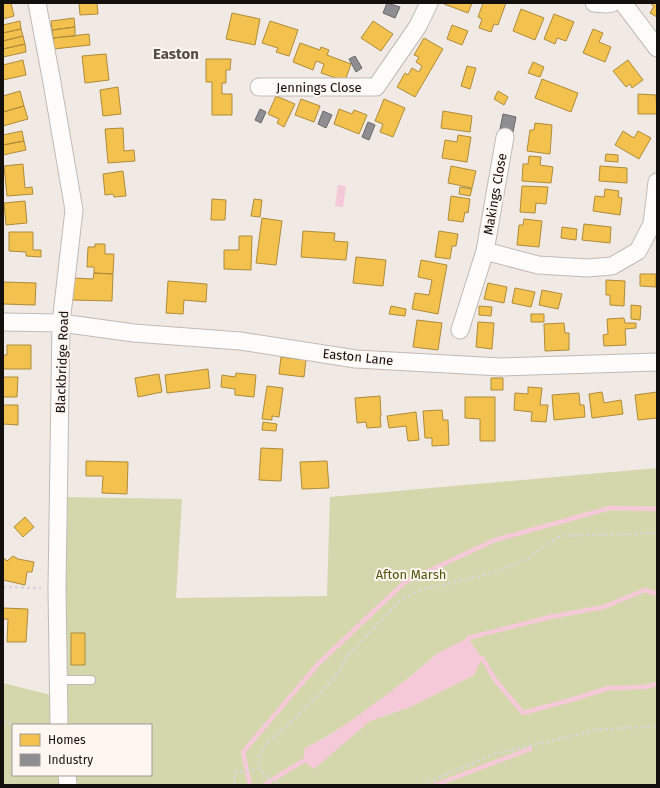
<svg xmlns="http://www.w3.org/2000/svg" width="660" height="788" font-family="'Fira Sans',sans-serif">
<rect width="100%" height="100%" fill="#f0e9e4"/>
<path fill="#d4d7ac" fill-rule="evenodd" d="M657,468V785H3V683L63,698L64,497L182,499L176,598L327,596L330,497ZM438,653L474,675L410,707L370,721L314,768L305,748C354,724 397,688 438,653ZM13,725H151V775H13Z"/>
<path fill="#f5c9d7" d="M338,185L346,186L343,207L335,206Z
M468,638L482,658L474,675L410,707L370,721L314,769L303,761L305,748L325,738L355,718L410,677L438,653Z"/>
<path fill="#f2c14e" stroke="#af8c3a" d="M3,3H11L14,16L3,19Z
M79,3H97L98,14L80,15Z
M444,3H472L468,13L444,4Z
M483,3H506L498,25L494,24L491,32L479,28L482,19L478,17Z
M652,3H657V17L650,13L654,6L651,4Z
M521,9L544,18L535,40L513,31Z
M232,13L260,19L255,45L226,39Z
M554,14L574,22L566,41L557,38L555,44L544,39Z
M74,18L75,27L52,30L51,21Z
M20,21L21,29L3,33V25Z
M270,21L298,30L289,56L276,52L278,48L262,43Z
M373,21L393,34L381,51L361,38Z
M452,25L468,31L462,45L447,39Z
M75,27V36L53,38L52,30Z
M21,29L23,36L3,41V33Z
M593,29L603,33L599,42L611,47L605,62L583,53Z
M89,34L90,45L54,49L53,38Z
M23,36L25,44L3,49V41Z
M424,38L443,49L415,97L397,87L405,73L408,75L412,68L419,72L422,66L416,62L419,57L414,55Z
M300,43L320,50L321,47L329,50L327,55L351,64L345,81L321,73L324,64L316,61L313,70L293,62Z
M25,44L26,52L3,57V49Z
M106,54L109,80L85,83L82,56Z
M206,59H231L230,70H226V83H222V94H232V115H212V82H206Z
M23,60L26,75L3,80V65Z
M628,60L643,80L632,88L630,84L626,87L613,71Z
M533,62L544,67L540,77L528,73Z
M467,66L476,68L470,89L461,86Z
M542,79L578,93L571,112L535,98Z
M118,87L121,114L103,116L100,90Z
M20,91L24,106L3,112V96Z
M498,91L508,97L504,105L494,99Z
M638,94L656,95L657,114H638Z
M276,96L295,104L284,127L277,123L279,119L268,114Z
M301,99L320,106L314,122L295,115Z
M384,99L405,108L393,137L380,132L383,124L375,121Z
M24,106L28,119L3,126V112Z
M339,109L352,114L354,110L367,115L359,134L334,124Z
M443,111L472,116L470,132L441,128Z
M535,123L552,125L550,154L527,151L530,130H534Z
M123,128L124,151L134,150L135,161L108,163L105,129Z
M22,131L24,141L3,145V135Z
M623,131L634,138L638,131L651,138L639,159L615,145Z
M458,135L471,137L467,162L442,158L445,140L457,142Z
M24,141L26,150L3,155V145Z
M606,154L618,155V162L605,161Z
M529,156L541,157L540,165L553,167L551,183L522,181L523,164H528Z
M23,164L25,188L32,187L33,194L7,196L4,166Z
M451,166L476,171L472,188L448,183Z
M600,166L627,168V183L599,181Z
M123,171L126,196L114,197L113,194L105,195L103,174Z
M522,186L548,187L546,204L536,203L535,213L520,212Z
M460,187L472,189L470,196L459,194Z
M605,189L619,191L618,197L622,198L620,215L593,211L595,196L604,197Z
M451,196L470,199L468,213L465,212L463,222L448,220Z
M212,199L226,200L225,220H211Z
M254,199L262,200L260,217L251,216Z
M25,201L27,223L6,225L4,203Z
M262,218L282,221L276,265L256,263Z
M524,219L542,221L539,247L517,245L519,225H523Z
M584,224L611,227L610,243L582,240Z
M562,227L577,229L576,240L561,238Z
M303,231L335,233L334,241L348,242L346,260L301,257Z
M439,231L458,234L456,246H452L450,259L435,257Z
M9,232H33V250H41V257L26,256V252L9,251Z
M239,236H252L251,270L224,269V250H239Z
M95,244H105V254H114L113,274L94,273V267H87L88,247H95Z
M356,257L386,260L383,286L353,283Z
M421,260L447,265L438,314L412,309L415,293L429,295L432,280L418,277Z
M94,273L113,274L112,301L72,300L73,278L93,279Z
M640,274H656V287L640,286Z
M606,280L625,281L624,306L610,305V295H606Z
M168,281L207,284L206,302L184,300L183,314L166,313Z
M3,282L36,283L35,305L3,304Z
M488,283L507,287L504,303L484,299Z
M515,288L535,292L531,307L512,303Z
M542,290L562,294L558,309L539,305Z
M631,305L641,306L640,320L631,319Z
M391,306L406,309L405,316L389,314Z
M479,306L492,307L491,316L479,315Z
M531,314H544V322H531Z
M624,318L625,323H636V328L625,329L626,345L604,346L603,335L608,334L607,319Z
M417,320L442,323L438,350L413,347Z
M478,322L494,323L492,349L476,347Z
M564,323L565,333H569V350L545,351L544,324Z
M7,345H31V369H3V355H7Z
M281,357L306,360L304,377L279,374Z
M208,369L210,388L167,393L165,375Z
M236,373L256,375L254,397L235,395V389L221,387L222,375L235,377Z
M159,374L162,392L138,397L135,378Z
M3,377H18L17,397H3Z
M491,378H503V390H491Z
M267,386L283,388L279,417L272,416V420L262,419Z
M528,387L542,388L540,405H548L546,422L531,421L532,412L514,410L515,393L528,394Z
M602,392L604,403L621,400L623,414L592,418L589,394Z
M657,392V418L638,420L635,395Z
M579,393L580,405H584L585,417L554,420L552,395Z
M380,396L381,416H380L381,427L367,428L366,422L357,423L355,398Z
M465,397H495V441H480V419L465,418Z
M3,405H18V425L3,424Z
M442,410L443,420H448L449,445L432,446V438H425L423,411Z
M416,412L419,440L408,441L406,426L389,428L387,416Z
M263,422L277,424L276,431L262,430Z
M261,448L283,449L281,481L259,480Z
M86,461L128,462L127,494L102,493L103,476H86Z
M327,461L329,488L302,489L300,462Z
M25,517L34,527L23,537L14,527Z
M13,556L18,559L34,562L32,572H27L25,585L3,580V557L7,561Z
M3,608L28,609L26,642H7L8,619H3Z
M71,633H85V665H71Z"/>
<path fill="#8d8d92" stroke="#68676a" d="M387,3L400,7L395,18L383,13Z
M355,56L362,68L356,72L349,59Z
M260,109L266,112L261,123L255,120Z
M323,111L332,115L326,128L318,124Z
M503,114L516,117L513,132L500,129Z
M368,122L375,125L369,140L362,137Z"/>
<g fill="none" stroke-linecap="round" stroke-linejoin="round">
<path stroke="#f5c9d7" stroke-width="4.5" d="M468,638L550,617L604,607L645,590L657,594
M482,658L496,681L523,713L574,699L608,688L645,687L657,684
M250,785L243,752L319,663L405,582L495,540L610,508L657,509
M264,785L303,761
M435,785L530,749"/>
<defs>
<path id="service" d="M58,680H91"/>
<path id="minor" d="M37,3L51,77L74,210L61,323L57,588L59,725
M594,3L606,4L612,3
M623,3L657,48
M259,87H376L418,26L429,3
M485,251L505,137
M3,322L61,323L134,333L240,341L356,359L501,367L657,362
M460,330L485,251L538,265L587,268L612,266L638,251L652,224L657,182
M67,775L68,785"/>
</defs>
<use href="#service" stroke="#c0bab6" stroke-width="10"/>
<use href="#minor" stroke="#c0bab6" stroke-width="19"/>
<path stroke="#d9d6d5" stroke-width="2.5" stroke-dasharray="3 3" stroke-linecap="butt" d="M3,587L41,588
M3,722L15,725
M235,785L234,773L259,769
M278,785L259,769L258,758L266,744L294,719L336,676L348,655L399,602L417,591L497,572L528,558L560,536L657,533
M422,785L491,755L595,730L657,726"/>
<use href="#service" stroke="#fdfcfb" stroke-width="8"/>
<use href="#minor" stroke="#fdfcfb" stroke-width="17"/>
</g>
<g text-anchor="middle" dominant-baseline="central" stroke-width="4" stroke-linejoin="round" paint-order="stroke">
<g font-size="13" fill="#130f0c" stroke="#fef6f1">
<text x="319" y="87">Jennings Close</text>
<text transform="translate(495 194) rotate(-80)">Makings Close</text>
<text transform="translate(358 357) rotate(6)">Easton Lane</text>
<text transform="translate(62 362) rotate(-88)">Blackbridge Road</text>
</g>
<g font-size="13" fill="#50570c" stroke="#fef6f1">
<text x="411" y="574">Afton Marsh</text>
</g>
<g font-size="15" font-weight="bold" fill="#584d46" stroke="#fef6f1">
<text x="176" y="54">Easton</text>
</g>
</g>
<rect width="660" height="788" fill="none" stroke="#130f0c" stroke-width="8"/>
<rect x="12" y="724" width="140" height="52" fill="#fef6f1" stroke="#a09a95"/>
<rect x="20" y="734" width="20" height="12" fill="#f2c14e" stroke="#a09a95"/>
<text x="48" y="744" font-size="12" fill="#130f0c">Homes</text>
<rect x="20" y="754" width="20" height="12" fill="#8d8d92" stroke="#a09a95"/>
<text x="48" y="764" font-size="12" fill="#130f0c">Industry</text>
</svg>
